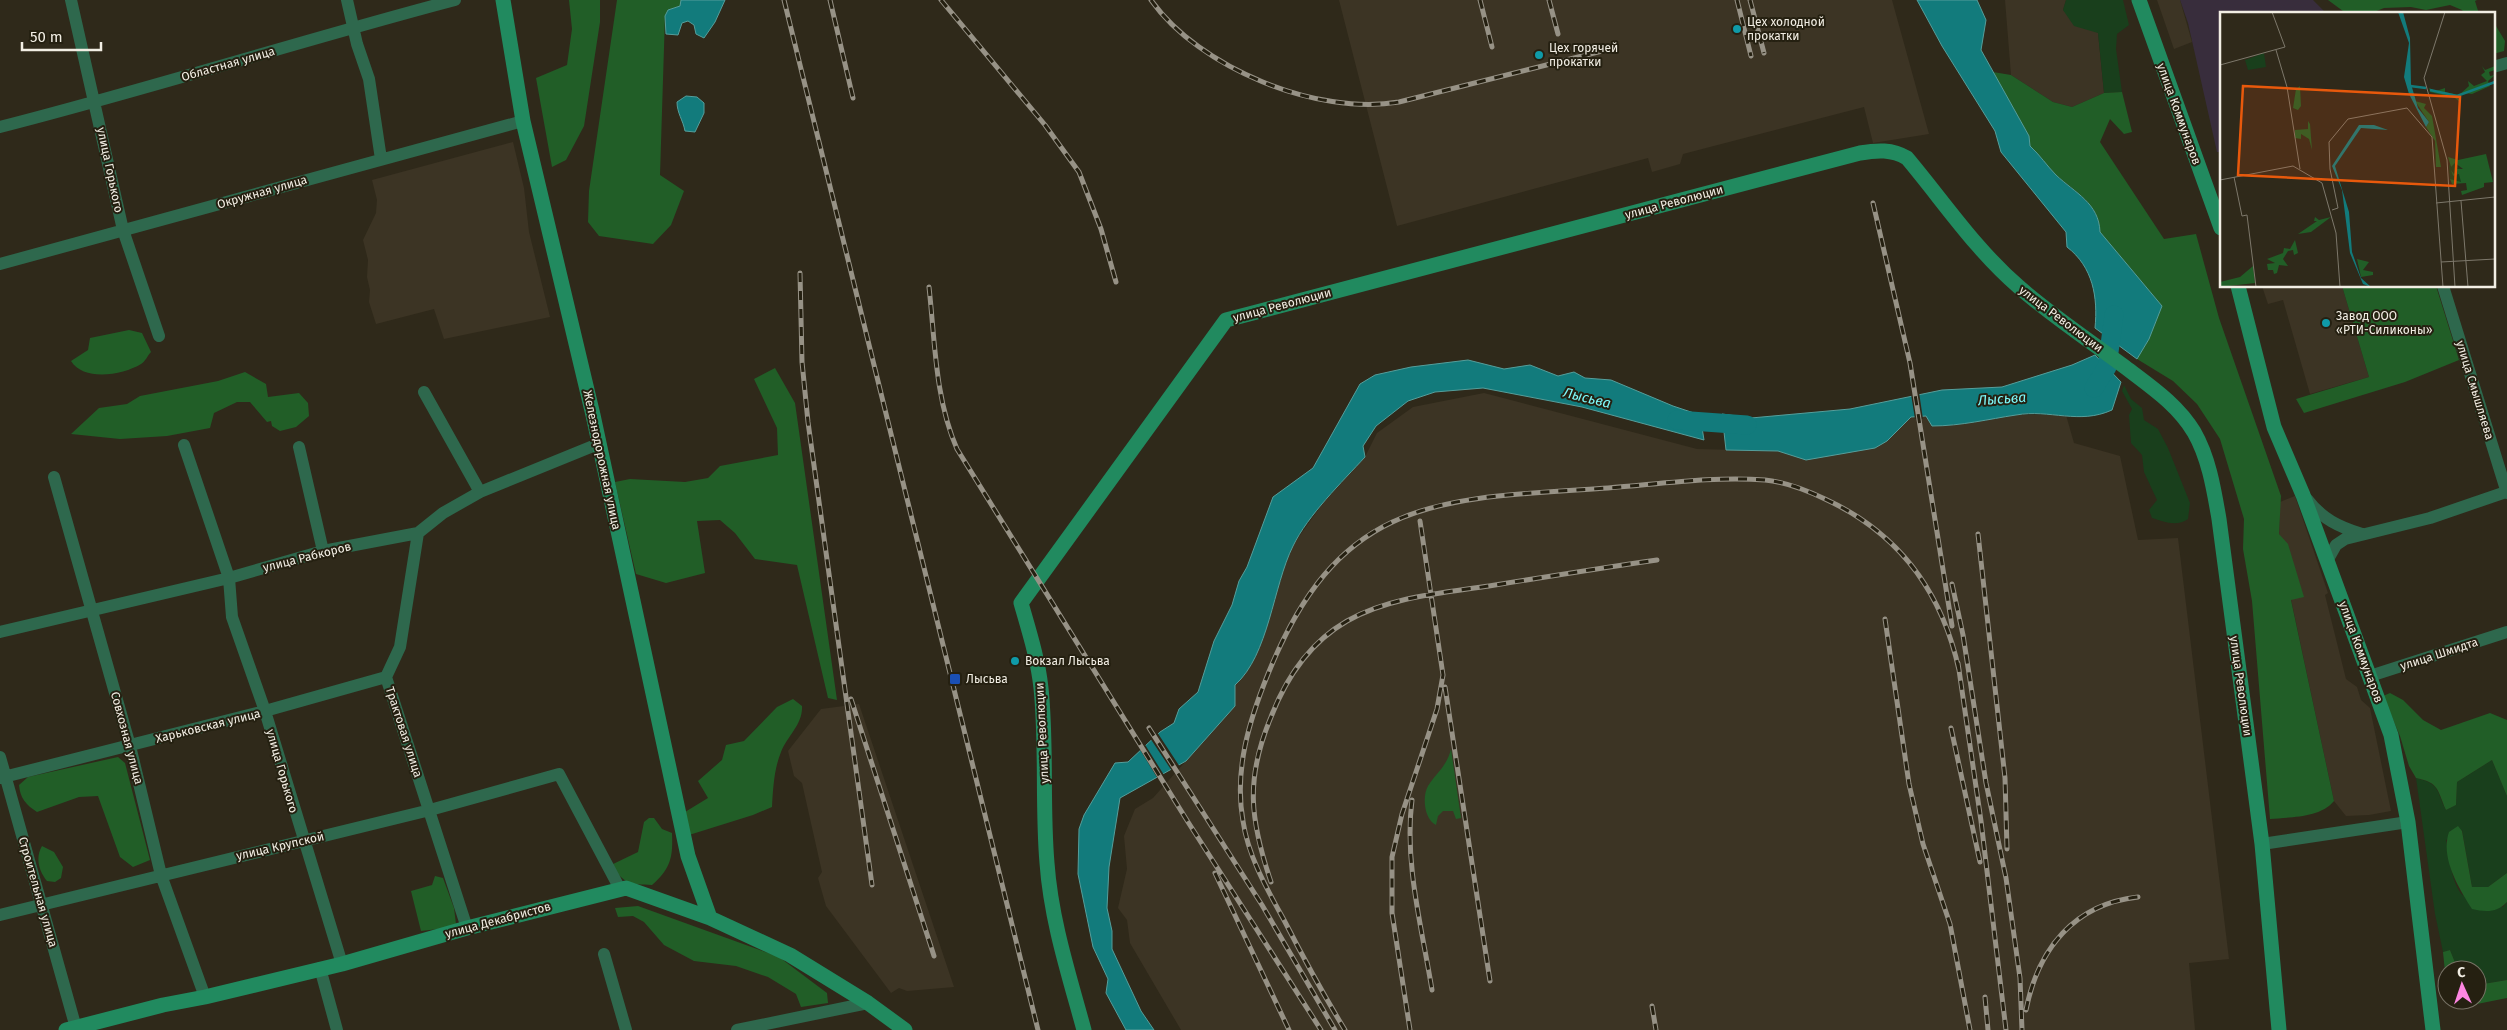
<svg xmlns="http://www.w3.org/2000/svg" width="2507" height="1030" font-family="'Fira Sans',sans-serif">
<rect width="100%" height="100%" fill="#2f291a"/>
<path fill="#382d3c" d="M2180,0H2313L2327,14H2221V152H2217L2188,23Z"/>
<path fill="#3c3424" d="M1339,0H1892L1929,134L1873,143L1864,107L1683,154L1680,164L1652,172L1648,158L1397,226Z
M2005,0H2066L2063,10L2098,33L2104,93L2072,107L2053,102L2011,75Z
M2157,0H2180L2192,42L2174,49Z
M513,142L524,188L529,232L550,317L444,339L434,309L376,324L369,302L370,290L367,277L368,260L363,240L376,213L377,200L372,180Z
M2262,286H2342L2369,377L2310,394L2283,300L2268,304Z
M1484,393L1697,449L1778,451L1806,460L1887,441L1911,417L1926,416L1947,426L2016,415H2066L2074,443L2120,456L2138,540L2178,538L2229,959L2189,963L2195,1030H1181L1130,943L1127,920L1118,908L1127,869L1124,836L1135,809L1153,798L1235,706V685L1293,545L1323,503L1365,457L1377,433L1413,407Z
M2295,496L2328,593L2325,595L2346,679L2357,687L2361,700L2370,708L2391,811L2369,815L2346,816L2334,801L2291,599L2303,596L2279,534L2280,502Z
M859,704L954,987L907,991L899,988L891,993L826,906L818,878L822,872L802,783L794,776L788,751L821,709Z"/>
<path fill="#193f1c" d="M2066,0H2123L2129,25L2117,34L2116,49L2122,92L2104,93L2098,33L2074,26L2063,10Z
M2124,385L2131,399L2142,408L2144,420L2158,429L2168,448L2190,503L2188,519C2177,527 2164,522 2152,518L2149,510L2157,500L2144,472L2142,455L2131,443L2129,415L2132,409L2122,391Z
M2492,760L2507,796V873L2488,887H2472L2462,830L2446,840C2449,854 2452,888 2464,896C2475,902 2492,904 2503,907L2507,902V980L2477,985V970H2458L2450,950L2443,952L2435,914L2416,778C2441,784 2436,791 2446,810L2456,805L2457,782Z"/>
<path fill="#215e27" d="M569,0H600V22L584,126L566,160L552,167L536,78L567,65L572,29Z
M617,0H681L680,6L668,10L665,16L660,175L684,191L671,225L653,244L599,236L588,222L589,191Z
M2328,0H2477L2475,1L2479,14H2465L2462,10L2450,5L2426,10L2411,7L2384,8L2369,14H2347Z
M2493,21L2505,41L2504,51L2493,54Z
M1993,72L2011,75L2053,102L2072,107L2104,93L2122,92L2132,132L2124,134L2110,119L2100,142L2164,239L2196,234L2219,318L2281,496L2279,534L2288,544L2304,597L2291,600L2334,801C2320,818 2291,817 2270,819L2252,601L2243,549L2244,519L2220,439L2197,404L2173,381L2137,359L2149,339L2162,306L2100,232C2099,203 2075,192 2056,175C2047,166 2040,155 2030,146L2029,136Z
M2342,286H2436L2459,360L2405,382L2304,413L2296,399L2369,377Z
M129,330L142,333L151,352C148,355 145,362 141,364C123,375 84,382 71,361L88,350L90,338Z
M775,368L795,403L837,700L828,698L797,565L755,559L735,533L720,520L697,521L705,573L666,583L636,574L615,482L630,479L685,482L708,478L720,466L778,455L777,428L754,379Z
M245,372L266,384L268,397L299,393L308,403L309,416L296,427L280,431L272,426L271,421L267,422L250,402H237L214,413L210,428L167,436L120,439L71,434L99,408L127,404L140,396L218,381Z
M2390,693L2403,700L2423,720L2441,730L2490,713L2507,720V796L2492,760L2457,782L2456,805L2446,810C2437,790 2440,783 2416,778L2409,766L2400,736L2383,696Z
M793,699L802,706C803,724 788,735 781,752C774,769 773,789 772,807L753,815L689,835L685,812L708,798L698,781L722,760L726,745L744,741L777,707Z
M1451,749L1461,818L1456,819L1453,811H1443L1438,816L1436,825C1424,819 1422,796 1428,786C1437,772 1447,766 1451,749Z
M118,757L125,763L150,860L133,867L120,857L98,796L79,797L37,812C26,805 20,798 19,785L28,777Z
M649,818H654L662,829L672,833C673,857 671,868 652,885C630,884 624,884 611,865L638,852L644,822Z
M2458,826L2462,831L2472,887H2488L2507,873V902C2497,913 2485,912 2472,909C2459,888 2440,858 2449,832Z
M42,846L54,852L63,867L61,878L55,882L47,881C39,871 35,858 42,846Z
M435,876L443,878L454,908L456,924L447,928L421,931L411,891L432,885Z
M638,906L779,957L827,993L828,1003L801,1007L796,994L768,977L736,966L694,961L664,945L644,922L633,916L618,917L615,908Z
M2450,950L2458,970H2447V992L2443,952Z
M2507,980V998L2472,1005L2454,1000H2477V985Z"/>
<path fill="#127b7c" stroke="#559e9b" d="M681,0H725L715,22L704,38L696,34L694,25L688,21L682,23L678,35L666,34L665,16L668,10L680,6Z
M1917,0H1977L1986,20L1981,50L2029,136L2030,146C2040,155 2047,166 2056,175C2075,193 2099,203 2100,232L2162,306L2149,339L2137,359L2095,328C2098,297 2093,267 2067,247L2066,232L2001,152L1995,131L1942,46Z
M686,96L697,97L704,103V113L695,132L685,131C683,120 677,113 677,102Z
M2095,355L2121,382L2112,410C2079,425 2050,409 2016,415C1989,419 1961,426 1932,426L1926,416L1911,417L1887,441L1875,448L1806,460L1778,451L1726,450L1722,414L1751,418L1850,409L1942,390L2002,387L2072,365Z
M1468,360L1504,369L1530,365L1558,376L1574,372L1585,378L1611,380L1673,406L1700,415L1704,440L1582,407L1483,388L1435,392L1408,401L1376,426L1363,446L1365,457C1342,482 1308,515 1293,546C1273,586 1269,655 1235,685V706L1186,761L1120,798L1109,867L1107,908L1112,931V949L1141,1011L1154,1030H1126L1106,993L1108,979L1093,947L1078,874L1079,829L1084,815L1115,763L1128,762L1160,732L1174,723L1179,709L1198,692L1214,641L1232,605L1239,581L1247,567L1273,497L1313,468L1360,384L1375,375L1411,367Z"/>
<path fill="#2f291a" d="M1919,392L1923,419H1915L1911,394Z
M1157,732L1180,767L1172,771L1150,738Z
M1144,743L1164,775L1158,779L1139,748Z"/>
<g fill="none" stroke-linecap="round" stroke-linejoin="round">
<path stroke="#127b7c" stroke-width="19" d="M2094,388L2107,367L2114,315
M1677,420L1747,425"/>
<path stroke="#2e684d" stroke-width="12" d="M71,0L123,230L159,336
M347,0L357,44L369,79L381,159
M2493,67L2507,63
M0,127C153,88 303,40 455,0
M0,264L523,121
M2443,286L2507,493
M424,392L480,492
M184,445L229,578L232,617L265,711L342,964
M299,447L323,551
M54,477L130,746L161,875L205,997
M2307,499C2322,519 2339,527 2362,534
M418,533L400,647L386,677L467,928
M2327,561L2336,545L2345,539L2430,518L2506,492
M0,632L229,578L323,551L418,533L443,513L480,492L598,444
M2370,676L2507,632
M0,757L76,1028
M0,778L265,711L386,677
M2262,844L2408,822
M0,915L430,810L559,774L620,889
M604,954L626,1030
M320,968L337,1030
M737,1030L868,1003"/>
<path stroke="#218a5f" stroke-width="15" d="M503,0L523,121L593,415L688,856L710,918
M2139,0L2221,228
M2238,286L2274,427L2303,495L2391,735L2408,822L2433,1030
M66,1030L163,1005L205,997L342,964L467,928L626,888L710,918L790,955L868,1003L905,1030
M1084,1030C1069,975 1051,920 1047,863C1042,805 1047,746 1041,688C1038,659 1029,631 1021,603L1226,320L1860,153C1877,150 1892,149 1907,158C1944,202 1975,249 2019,287C2052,316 2090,341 2125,367C2151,387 2177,404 2194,432C2209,458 2214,490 2219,519L2262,844L2279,1030"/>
<defs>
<path id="rail" d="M784,0L1038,1030
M830,0L853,98
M941,0L1045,125L1079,172L1101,229L1116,282
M1151,0C1199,68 1317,116 1399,102L1602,51
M1480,0L1492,47
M1549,0L1558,34
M1737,0L1751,56
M1750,0L1764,53
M1873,203L1910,363L1952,626
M800,273L802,362L808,422L872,885
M929,287C935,341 935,399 957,449L1188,822L1321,1030
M1978,534L2005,778L2007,849
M1952,584L1963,635L1986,783L2006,878L2020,978L2022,1030
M1885,619L1909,784L1923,844L1950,924L1970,1030
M1958,663L1981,821L2006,1030
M1445,687L1490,981
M851,699L934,956
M1149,728L1262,905L1335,1030
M1951,728L1980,862
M1412,800C1404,863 1422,928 1432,990
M1215,873L1289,1030
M1271,882C1250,820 1245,779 1271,717C1286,678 1309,643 1347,621C1389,597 1442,593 1489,586C1545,577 1601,568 1657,560
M1985,997L1988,1030
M1652,1006L1656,1030
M2026,1010C2038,949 2074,904 2138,897
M1345,1030C1323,994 1303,957 1284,920C1267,889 1248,856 1243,821C1234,770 1249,721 1268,674C1340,495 1438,499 1608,488C1660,484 1714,476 1765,480C1786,482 1806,490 1825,499C1899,533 1942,592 1959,670
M1410,1030L1392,913V857L1402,814L1437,709L1443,675L1420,521"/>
</defs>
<use href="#rail" stroke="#979286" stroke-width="5"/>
<use href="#rail" stroke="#252011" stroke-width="3" stroke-dasharray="9" stroke-linecap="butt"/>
</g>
<g fill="#0f9aa8" stroke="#252011" stroke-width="2">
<circle cx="1737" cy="29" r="5"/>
<circle cx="1539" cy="55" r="5"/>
<circle cx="2326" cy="323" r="5"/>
<circle cx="1015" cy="661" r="5"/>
</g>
<rect fill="#1a4fb4" stroke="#252011" stroke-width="2" x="949" y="673" width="12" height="12" rx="2.5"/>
<g text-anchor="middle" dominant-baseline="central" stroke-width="4" stroke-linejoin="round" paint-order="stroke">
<g font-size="12" fill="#f2eee4" stroke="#252011" text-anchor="start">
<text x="1747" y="22">Цех холодной<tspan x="1747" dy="14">прокатки</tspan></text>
<text x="1549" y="48">Цех горячей<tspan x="1549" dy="14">прокатки</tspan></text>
<text x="2336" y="316">Завод ООО<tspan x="2336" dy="14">«РТИ-Силиконы»</tspan></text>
<text x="1025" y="661">Вокзал Лысьва</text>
<text x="966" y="679">Лысьва</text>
</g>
<g font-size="12" fill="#f2eee4" stroke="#252011">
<text transform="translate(228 64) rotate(-16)">Областная улица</text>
<text transform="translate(2179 114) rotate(70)">улица Коммунаров</text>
<text transform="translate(110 170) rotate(78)">улица Горького</text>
<text transform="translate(262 192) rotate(-16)">Окружная улица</text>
<text transform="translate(1674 202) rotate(-15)">улица Революции</text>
<text transform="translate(1282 305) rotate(-15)">улица Революции</text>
<text transform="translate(2061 319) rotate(37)">улица Революции</text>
<text transform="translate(2475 390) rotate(73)">улица Смышляева</text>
<text transform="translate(602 460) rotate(78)">Железнодорожная улица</text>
<text transform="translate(307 557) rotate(-14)">улица Рабкоров</text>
<text transform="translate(2361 652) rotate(70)">улица Коммунаров</text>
<text transform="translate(2439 654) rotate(-18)">улица Шмидта</text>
<text transform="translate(2241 686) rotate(82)">улица Революции</text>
<text transform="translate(208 726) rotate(-14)">Харьковская улица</text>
<text transform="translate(404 732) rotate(72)">Трактовая улица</text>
<text transform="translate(1042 733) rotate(-93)">улица Революции</text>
<text transform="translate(127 738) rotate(75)">Совхозная улица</text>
<text transform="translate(282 771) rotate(74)">улица Горького</text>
<text transform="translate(280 846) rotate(-13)">улица Крупской</text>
<text transform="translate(38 892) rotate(74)">Строительная улица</text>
<text transform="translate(498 920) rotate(-15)">улица Декабристов</text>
</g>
<g font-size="14" font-style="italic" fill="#7ef9fa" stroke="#252011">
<text transform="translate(1587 398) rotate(14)">Лысьва</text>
<text transform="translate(2002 399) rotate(-4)">Лысьва</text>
</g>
</g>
<g transform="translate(2220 12)">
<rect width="275" height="275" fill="#2f291a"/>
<path d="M44,41L46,55L28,58L25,48ZM235,151L243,159L233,162L232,157V162L233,164L240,162L242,170H233L230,167L229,152L231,155Z" fill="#193f1c"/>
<path d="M262,54L265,58L275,54V58L269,60L270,64L275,63L268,69L270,74L252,82L244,81L237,85L240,90L235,86L210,80L209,76L216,79L225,76V80L239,83L249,74L248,69L254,74L267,69L261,63L265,60ZM80,74L81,94L78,98L73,96L76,77ZM195,89L206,92L204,96L212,104L221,155H216L215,129L206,115L209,110ZM88,109L90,112L92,138L89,127L81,122V127L75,126V118L88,117ZM266,142L273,170L264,171V175L242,183L241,179L247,178L246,171L232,172L230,167L241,170L239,162L233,164L231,158L234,162L237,157H243L235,151L231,155L228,145L238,148ZM95,205L99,208L111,205L91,220L78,222L97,209H94ZM75,228L78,241L74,243L73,238L68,239L63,247L68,254L59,253L57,261L54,262L53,258H48L47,252L55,251L47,247L63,241L64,236L70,237ZM137,247L149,250L143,258L153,260V263L141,265ZM33,254L35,271L0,275V270L20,265Z" fill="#215e27"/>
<path d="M178,0H183L190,26L191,72L198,96L209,110L206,115L189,82L184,65L189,31ZM139,113H154L168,118L141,116L115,154L129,200L132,240L141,266L151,275L143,272L130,241L122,178L112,154Z" fill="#127b7c"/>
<path fill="none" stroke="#127b7c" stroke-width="2.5" d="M190,74L206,76M210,78L237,84L275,70"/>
<path fill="none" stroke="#7d786b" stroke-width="1" d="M225,0L204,66L227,148L235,275M56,38L67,75L80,157M0,53L65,35L52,0M14,165L22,204L27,203L36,275M0,168L73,154L102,171L116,221L120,275M241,189L248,275M216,191L275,185M112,198L118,196L110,157L109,130L128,107L187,96L212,125L223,275M221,250L275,247"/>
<path fill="#e8590c" fill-opacity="0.15" stroke="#e8590c" stroke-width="2.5" d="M23,74L240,85L235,174L18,163Z"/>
<rect width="275" height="275" fill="none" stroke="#f2eee4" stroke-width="2.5"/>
</g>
<g transform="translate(2462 985) rotate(357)"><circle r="24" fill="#252011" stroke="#777265"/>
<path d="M0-4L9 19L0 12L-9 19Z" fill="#fd86e2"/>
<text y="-8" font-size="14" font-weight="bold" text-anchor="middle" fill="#f2eee4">С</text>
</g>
<path d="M22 42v8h79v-8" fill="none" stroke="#f2eee4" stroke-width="2.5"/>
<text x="30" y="42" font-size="15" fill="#f2eee4" stroke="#252011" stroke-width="4" paint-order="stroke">50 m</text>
</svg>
